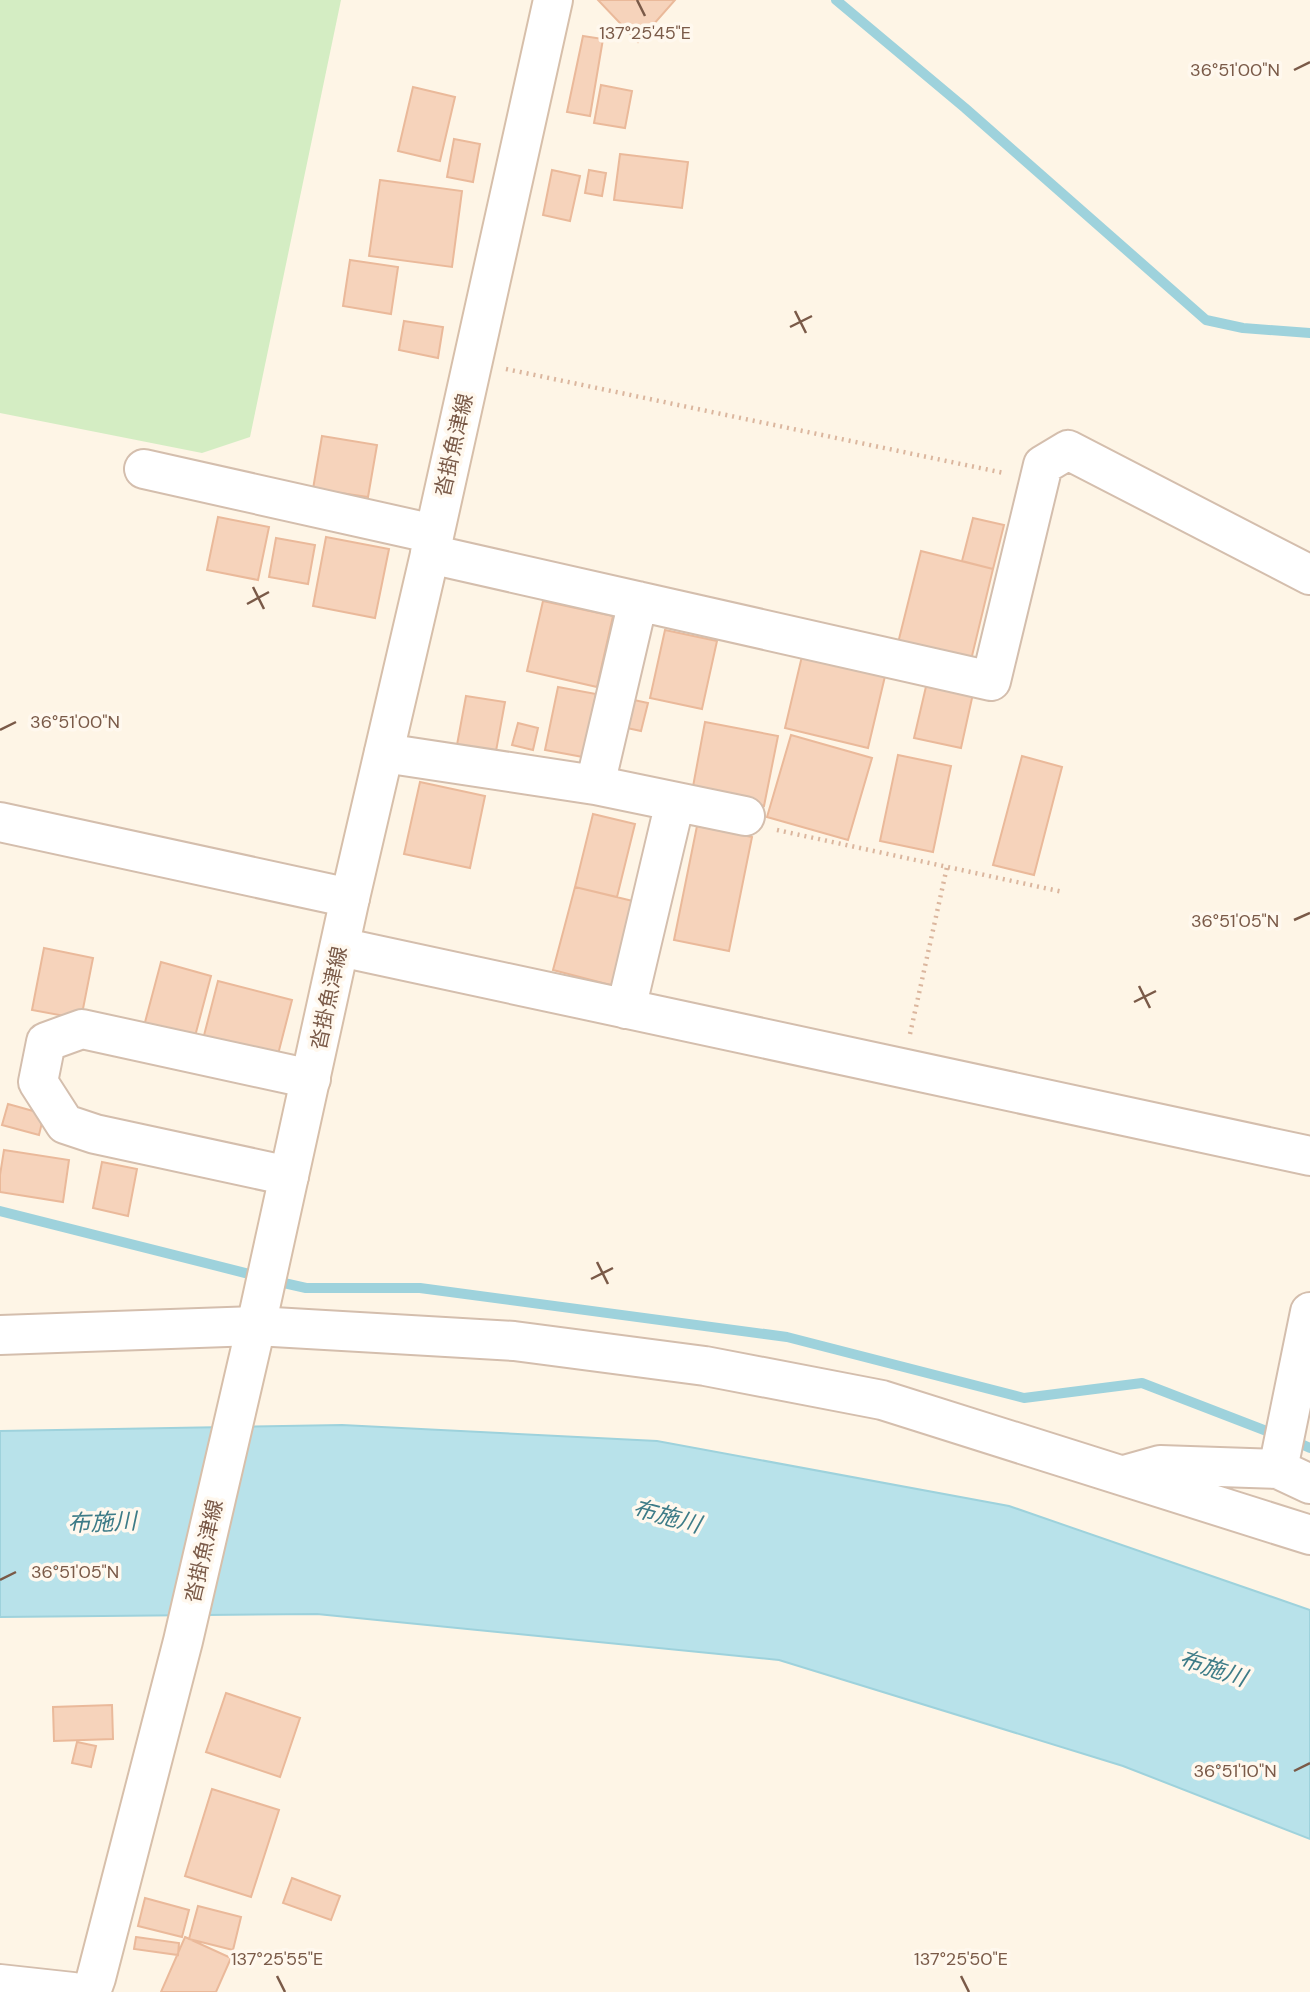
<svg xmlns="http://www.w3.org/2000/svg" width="1310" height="1992" font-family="'DM Sans','Noto Sans JP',sans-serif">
<rect width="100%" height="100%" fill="#fef5e6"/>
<path fill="#d4edc3" d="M0,0H341L250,437L202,453L0,413Z"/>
<path fill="#b8e2ea" stroke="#9ed2dc" stroke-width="2" d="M342,1425L657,1441L1009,1506L1310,1610V1839L1123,1766L779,1660L317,1614L0,1617V1431Z"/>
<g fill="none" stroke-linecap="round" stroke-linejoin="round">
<path stroke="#9ed2dc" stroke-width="10" d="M836,0L965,108L1206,320L1243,328L1310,333
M0,1211L261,1277
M275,1281L306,1288H420L787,1337L1024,1398L1142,1383L1277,1435
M1292,1440L1310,1448"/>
</g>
<path fill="#f6d3bb" stroke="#eab99a" stroke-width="2" d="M598,0H675L638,42Z
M583,36L603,39L590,116L567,112Z
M601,85L632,91L625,128L594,123Z
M413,87L455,97L440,161L398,151Z
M454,139L480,144L473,182L447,177Z
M620,154L688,162L682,208L614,200Z
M552,170L580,176L570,221L543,215Z
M589,170L606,173L602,196L585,193Z
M380,180L462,191L452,267L369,256Z
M350,260L398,267L391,314L343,306Z
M404,321L443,327L438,358L399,350Z
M322,436L377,445L368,497L313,489Z
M218,517L269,527L258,580L207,570Z
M973,518L1004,525L993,569L962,561Z
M326,537L389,549L375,618L313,606Z
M276,538L315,545L308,584L269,577Z
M921,551L993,569L971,660L898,643Z
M543,601L613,616L597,687L527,671Z
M665,630L717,641L702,709L650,698Z
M803,652L886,672L868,748L785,728Z
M928,678L974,689L961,748L914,738Z
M558,687L596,694L583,757L545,750Z
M466,696L505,702L496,751L457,745Z
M634,700L648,703L641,731L627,728Z
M705,722L778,736L764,806L692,792Z
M518,723L538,728L533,750L512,745Z
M791,735L872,758L848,840L767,817Z
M898,755L951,766L933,852L880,841Z
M1022,756L1062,767L1034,875L993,865Z
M420,782L485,796L470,868L404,854Z
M593,814L635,824L617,897L575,887Z
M697,826L752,837L729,951L674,940Z
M575,887L641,903L618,987L553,970Z
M44,948L93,958L81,1019L32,1010Z
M161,962L211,976L194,1040L144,1026Z
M218,981L292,1000L275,1066L201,1047Z
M8,1104L44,1114L39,1135L2,1125Z
M4,1150L69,1160L63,1202L0,1192V1175Z
M102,1162L137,1169L128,1216L93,1208Z
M226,1693L300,1718L280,1777L206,1752Z
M112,1705L113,1739L54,1741L53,1707Z
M77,1742L96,1746L91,1767L72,1763Z
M212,1789L279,1810L251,1897L185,1876Z
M292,1878L340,1896L331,1920L283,1903Z
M145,1898L189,1910L182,1937L138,1926Z
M198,1906L241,1917L233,1950L189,1939Z
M136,1937L179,1943L178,1955L134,1949Z
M185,1937L231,1958L216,1992H161Z"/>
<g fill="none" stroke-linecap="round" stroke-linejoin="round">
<defs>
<path id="minor" d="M144,469L434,534
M430,554L991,681L1043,465L1068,450L1310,575
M638,601L595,785L745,816
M384,753L595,785
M0,822L350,898
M340,947L1310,1156
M626,1009L675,802
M289,1176L95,1134L65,1124L38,1082L46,1042L82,1029L311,1079
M0,1335L256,1326L514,1341L705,1366L882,1400L1310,1535
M1278,1469L1310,1312
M1128,1474L1160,1465L1278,1469L1310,1484
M0,1984L73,1992"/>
<path id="secondary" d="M91,1992L96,1978L183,1641L256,1326L350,898L430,554L553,0"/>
</defs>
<use href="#minor" stroke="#d4bead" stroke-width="42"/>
<use href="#secondary" stroke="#d7bfaa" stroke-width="42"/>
<path stroke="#dbb69e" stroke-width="4.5" stroke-dasharray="2 5" stroke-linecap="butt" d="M506,369L1004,473
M777,830L1063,892
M910,1034L947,867"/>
<use href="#minor" stroke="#fff" stroke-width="38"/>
<use href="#secondary" stroke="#fff" stroke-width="38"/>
</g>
<path fill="none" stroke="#7a5a48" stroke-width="2.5" d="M637,0L645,16M1294,70L1310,62M795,311L806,333M790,327L812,316M253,587L264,609M247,604L269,592M0,730L16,722M1294,920L1310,913M1139,986L1150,1008M1134,1002L1156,991M597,1262L608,1284M591,1279L613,1268M0,1580L16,1572M1294,1771L1310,1763M277,1976L285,1992M961,1976L969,1992"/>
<g text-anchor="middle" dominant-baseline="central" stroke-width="7" stroke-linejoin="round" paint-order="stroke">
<g font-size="21" fill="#7a5a48" stroke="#fff8ee">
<text transform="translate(454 445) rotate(-77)">沓掛魚津線</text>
<text transform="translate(329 998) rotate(-78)">沓掛魚津線</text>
<text transform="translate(204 1551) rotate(-77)">沓掛魚津線</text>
</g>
<g font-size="23" font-style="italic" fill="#3d7b87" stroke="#fff8ee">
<text transform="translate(667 1516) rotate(15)">布施川</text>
<text transform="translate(102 1522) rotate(-2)">布施川</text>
<text transform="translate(1213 1668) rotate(18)">布施川</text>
</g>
</g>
<g font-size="18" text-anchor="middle" fill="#7a5a48" stroke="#fff8ee" stroke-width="7" stroke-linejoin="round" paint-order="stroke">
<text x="645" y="39">137°25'45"E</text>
<text x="1235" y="76">36°51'00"N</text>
<text x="75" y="728">36°51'00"N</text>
<text x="1235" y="927">36°51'05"N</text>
<text x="75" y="1578">36°51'05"N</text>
<text x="1235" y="1777">36°51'10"N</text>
<text x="277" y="1965">137°25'55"E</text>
<text x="961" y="1965">137°25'50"E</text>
</g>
</svg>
